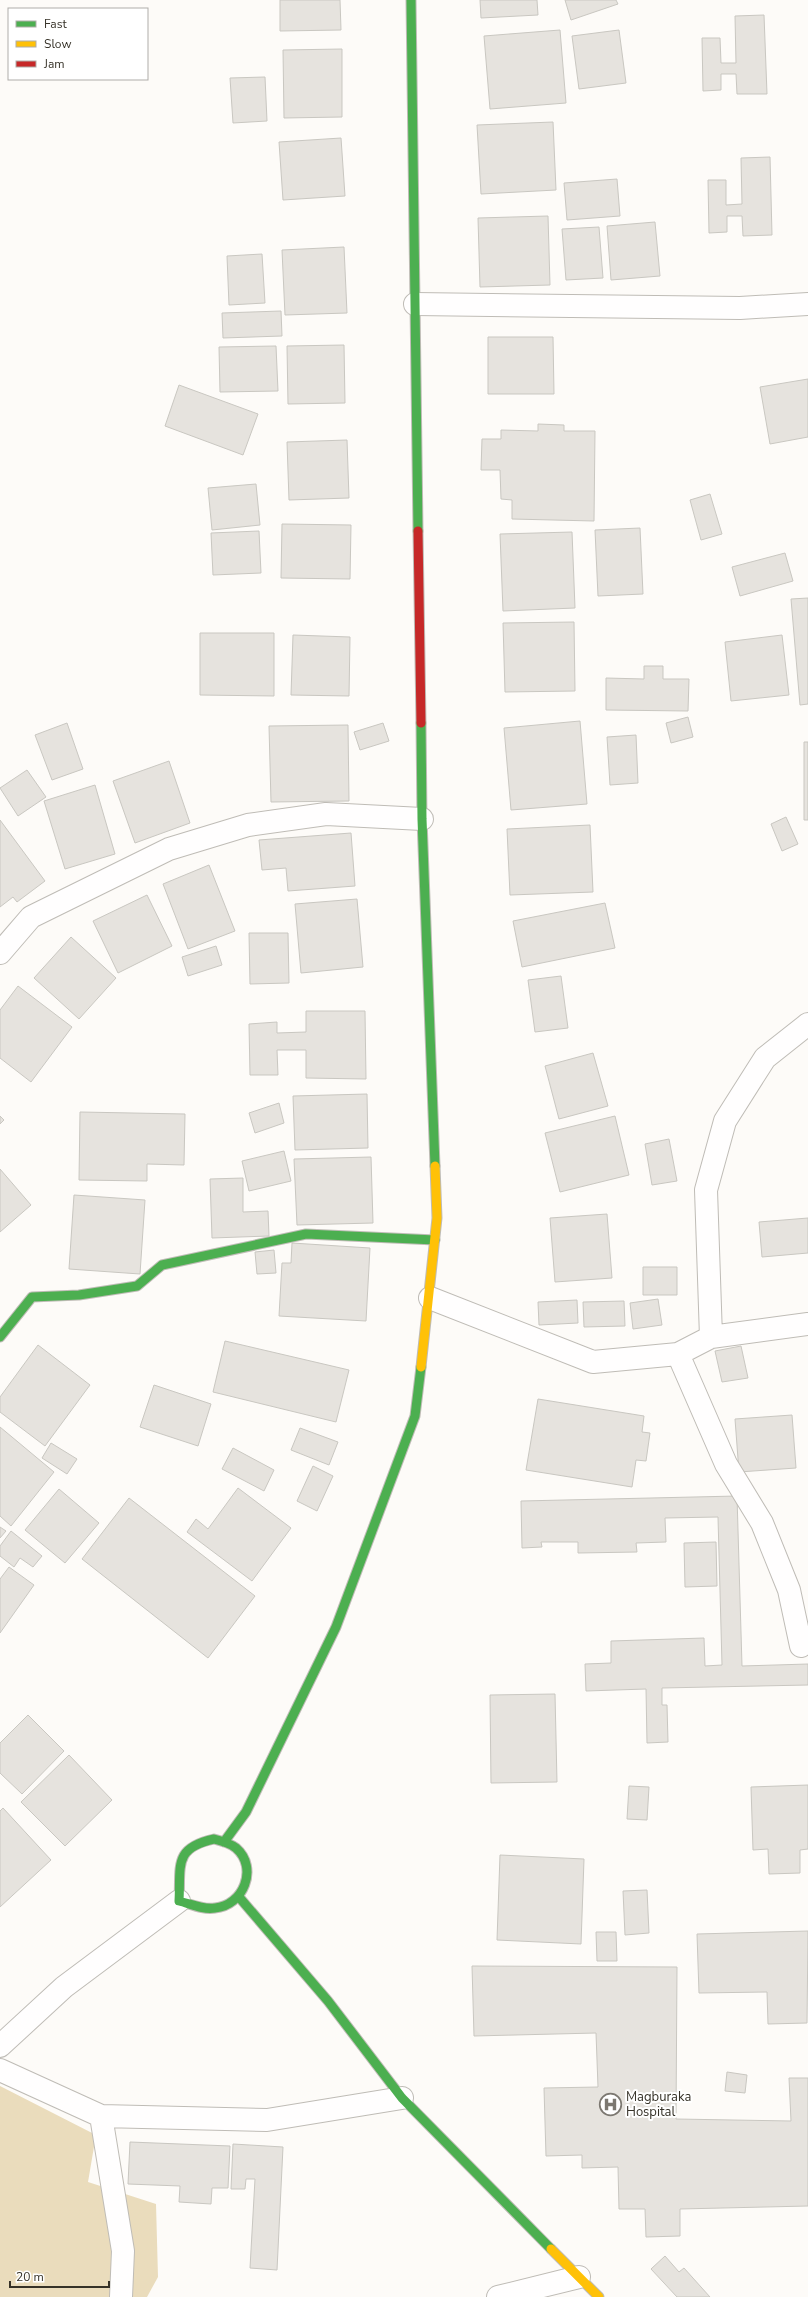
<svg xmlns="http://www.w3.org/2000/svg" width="808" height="2297" font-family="'Nunito Sans',sans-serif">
<rect width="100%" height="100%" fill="#fdfbf8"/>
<path fill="#eadcbc" d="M0,2086L96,2135L88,2182L156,2204L158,2277L147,2297H0Z"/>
<path fill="#e6e3de" stroke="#c9c7c1" d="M280,0H340L341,30L280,31Z
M480,0H537L538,15L481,18Z
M565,0H616L618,4L571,20Z
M764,15L767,94H737L736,74H721V90L703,91L702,38H720L721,63H736L735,16Z
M560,30L566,103L490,109L484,36Z
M619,30L626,83L579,89L572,36Z
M342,49V117L284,118L283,50Z
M265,77L267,121L233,123L230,78Z
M553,122L556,190L481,194L477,125Z
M341,138L345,196L283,200L279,142Z
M770,157L772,235L743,236L742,216H727V232L709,233L708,180H726V205L742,204L741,158Z
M617,179L620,216L567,220L564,183Z
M548,216L550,285L480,287L478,218Z
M655,222L660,276L611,280L607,226Z
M599,227L603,278L566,280L562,229Z
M344,247L347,313L285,315L282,250Z
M262,254L265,303L229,305L227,256Z
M281,311L282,336L223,338L222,313Z
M488,337H553L554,394H488Z
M344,345L345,403L288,404L287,346Z
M276,346L278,391L220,392L219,347Z
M808,379V437L770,444L760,387Z
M179,385L258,414L243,455L165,426Z
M538,424L564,425V431H595L594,521L512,519V500L501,499L500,470H481L482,439H501V430L538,431Z
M347,440L349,498L289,500L287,442Z
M256,484L260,525L212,530L208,488Z
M710,494L722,534L701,540L690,500Z
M282,524L351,525L350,579L281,578Z
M640,528L643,594L598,596L595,530Z
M259,531L261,573L213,575L211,533Z
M572,532L575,608L503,611L500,534Z
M785,553L793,581L740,596L732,567Z
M808,598V704L800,705L791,599Z
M574,622L575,691L505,692L503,623Z
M200,633H274V696L200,695Z
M293,635L350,637L349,696L291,695Z
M782,635L789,695L731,701L725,642Z
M644,666H663V679H689L688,711L606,710V678L644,679Z
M688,717L693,737L671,743L666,723Z
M580,721L587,804L511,810L504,728Z
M67,723L83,769L52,780L35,735Z
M383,723L389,741L360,750L354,732Z
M348,725L349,801L271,802L269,726Z
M636,735L638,783L610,785L607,737Z
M804,742H808V820H804Z
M169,761L190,823L135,843L113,781Z
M27,770L46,797L18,816L0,788Z
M95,785L115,854L65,869L44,801Z
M786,817L798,844L782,851L771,824Z
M0,820L45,881L17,902L13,897L0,907Z
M590,825L593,892L510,895L507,829Z
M351,833L355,886L288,891L286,868L262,870L259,840Z
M209,865L235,931L188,949L163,884Z
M147,895L172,946L118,973L93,921Z
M357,899L363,967L301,973L295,904Z
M605,903L615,948L522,967L513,921Z
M249,933H288L289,983L250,984Z
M71,937L116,978L79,1019L34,978Z
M216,946L222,965L188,976L182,957Z
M561,976L568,1028L535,1032L528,980Z
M18,986L72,1027L31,1082L0,1058V1010Z
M306,1011H365L366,1079L306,1078V1050H277L278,1075H250L249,1024L277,1022V1033L306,1032Z
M593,1053L608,1106L559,1119L545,1066Z
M367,1094L368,1148L295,1150L293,1096Z
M279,1103L284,1123L255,1133L249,1113Z
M80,1112L185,1114L184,1165L147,1164V1181L79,1180Z
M0,1116L4,1120L0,1124Z
M615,1116L629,1175L560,1192L545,1133Z
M669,1139L677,1181L652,1185L645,1144Z
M284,1151L291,1181L249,1191L242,1161Z
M371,1157L373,1223L297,1225L294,1159Z
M0,1169L31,1205L0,1232Z
M243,1178V1212L268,1211L269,1236L212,1238L210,1179Z
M74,1195L145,1200L140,1274L69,1269Z
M607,1214L612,1278L555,1282L550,1218Z
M808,1218V1253L762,1257L759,1222Z
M292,1243L370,1248L366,1321L279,1316L282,1263H291Z
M274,1250L276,1273L257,1274L255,1252Z
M643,1267H677V1295H643Z
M658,1299L662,1325L633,1329L630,1303Z
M577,1300L578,1323L539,1325L538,1302Z
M624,1301L625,1326L584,1327L583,1302Z
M225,1341L349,1370L336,1422L213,1392Z
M38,1345L90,1385L45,1446L0,1412V1397Z
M741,1346L748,1378L722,1382L715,1351Z
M154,1385L211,1404L198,1446L140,1427Z
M538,1399L644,1416L642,1432L650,1433L646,1461L636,1460L632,1487L526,1470Z
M792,1415L796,1468L739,1472L735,1419Z
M0,1427L54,1472L11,1526L0,1516Z
M300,1428L338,1442L329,1465L291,1450Z
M51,1443L77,1459L67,1474L42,1458Z
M233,1448L274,1470L264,1491L222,1469Z
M313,1466L333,1476L317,1511L297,1501Z
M238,1488L291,1528L252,1581L187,1532L196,1519L208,1529Z
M59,1489L99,1523L65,1563L25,1530Z
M737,1496L742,1666L808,1664V1685L662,1688V1705H667L668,1742L647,1743L646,1689L586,1691L585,1664L611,1663V1641L704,1638L705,1666L722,1665L718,1517L665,1518L666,1542L636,1543L637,1552L578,1553V1542H541L542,1547L522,1548L521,1501Z
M129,1498L255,1596L208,1658L82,1559Z
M0,1527L6,1531L0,1538Z
M11,1531L42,1556L33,1567L20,1558L14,1567L0,1556V1546Z
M716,1542L717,1586L685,1587L684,1543Z
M9,1567L34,1585L0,1633V1579Z
M555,1694L557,1782L491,1783L490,1695Z
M28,1715L64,1751L22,1794L0,1773V1743Z
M69,1755L112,1800L65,1846L21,1802Z
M808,1785V1849L800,1850V1873L769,1874L768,1849L753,1850L751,1787Z
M629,1786L649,1787L647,1820L627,1819Z
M3,1808L51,1860L0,1907V1811Z
M500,1855L584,1859L581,1944L497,1940Z
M647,1890L649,1933L625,1935L623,1891Z
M808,1931L807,2023L768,2024L767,1992L699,1993L697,1934Z
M596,1932H616L617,1961H597Z
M472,1966L677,1967L676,2119L791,2121L789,2078H808V2206L680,2209V2236L646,2237L645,2209H619L618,2167L582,2168V2155L546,2156L544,2088L598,2087L596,2033L474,2036Z
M727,2072L747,2075L745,2093L725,2091Z
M130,2142L230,2146L228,2188H212L211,2204L179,2202L180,2186L128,2184Z
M233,2144L283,2147L277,2270L250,2268L255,2179H246L245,2189H231Z
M665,2256L679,2272L684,2268L710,2297H677L651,2269Z"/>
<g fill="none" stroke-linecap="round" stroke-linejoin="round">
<defs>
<path id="street" d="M415,304L740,308L808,304
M0,953L31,917L169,849L248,825L326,814L422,819
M430,1298L593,1362L678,1354L711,1337L808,1324
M711,1337L706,1190L725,1121L765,1058L808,1024
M678,1354L726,1464L762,1523L789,1590L801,1646
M0,2046L64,1987L179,1901
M0,2070L101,2116L267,2120L402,2098
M101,2116L123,2251L121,2297
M498,2297L579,2277"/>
<path id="fast" d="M411,0L418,531
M421,723L422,819L435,1166
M0,1337L32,1297L79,1295L137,1286L162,1265L306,1234L435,1240
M214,1839C222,1841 230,1843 236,1848C259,1868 243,1906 215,1908C203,1910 191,1904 179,1901C181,1866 173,1848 214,1839Z
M224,1842L246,1812L336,1627L415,1416L421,1367
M239,1897L328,2001L402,2098L551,2249"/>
<path id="slow" d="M421,1367L437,1218L435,1166
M551,2249L599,2297"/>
<path id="jam" d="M418,531L421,723"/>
</defs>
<use href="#street" stroke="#bfbcb6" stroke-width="24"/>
<use href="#fast" stroke="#bfbcb6" stroke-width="11"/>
<use href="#slow" stroke="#bfbcb6" stroke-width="11"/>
<use href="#jam" stroke="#bfbcb6" stroke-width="11"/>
<use href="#street" stroke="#fffefe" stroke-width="22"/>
<use href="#fast" stroke="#4caf50" stroke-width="9"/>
<use href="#slow" stroke="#ffc107" stroke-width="9"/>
<use href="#jam" stroke="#c62828" stroke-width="9"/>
</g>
<defs>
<symbol id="hospital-ring" viewBox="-11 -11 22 22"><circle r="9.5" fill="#fff" stroke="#7c7871" stroke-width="1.5"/><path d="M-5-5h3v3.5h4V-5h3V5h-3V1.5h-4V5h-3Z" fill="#7c7871"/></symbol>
</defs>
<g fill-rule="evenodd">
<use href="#hospital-ring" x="598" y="2092" width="25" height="25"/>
</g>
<g text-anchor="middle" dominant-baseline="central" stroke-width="4" stroke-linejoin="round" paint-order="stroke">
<g font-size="13" fill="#363228" stroke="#fff" text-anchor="start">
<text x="626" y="2097">Magburaka<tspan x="626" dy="15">Hospital</tspan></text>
</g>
</g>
<rect x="8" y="8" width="140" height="72" fill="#ffffff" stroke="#afada9"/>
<rect x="16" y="21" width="20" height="6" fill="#4caf50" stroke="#afada9"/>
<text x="44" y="28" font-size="12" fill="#363228">Fast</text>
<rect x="16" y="41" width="20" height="6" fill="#ffc107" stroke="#afada9"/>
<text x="44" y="48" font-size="12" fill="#363228">Slow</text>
<rect x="16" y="61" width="20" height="6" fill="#c62828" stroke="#afada9"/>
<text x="44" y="68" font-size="12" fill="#363228">Jam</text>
<path d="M10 2281v6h99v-6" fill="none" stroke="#363228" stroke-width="2"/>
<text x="16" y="2281" font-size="12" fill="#363228" stroke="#ffffff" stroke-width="3" paint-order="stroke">20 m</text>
</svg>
